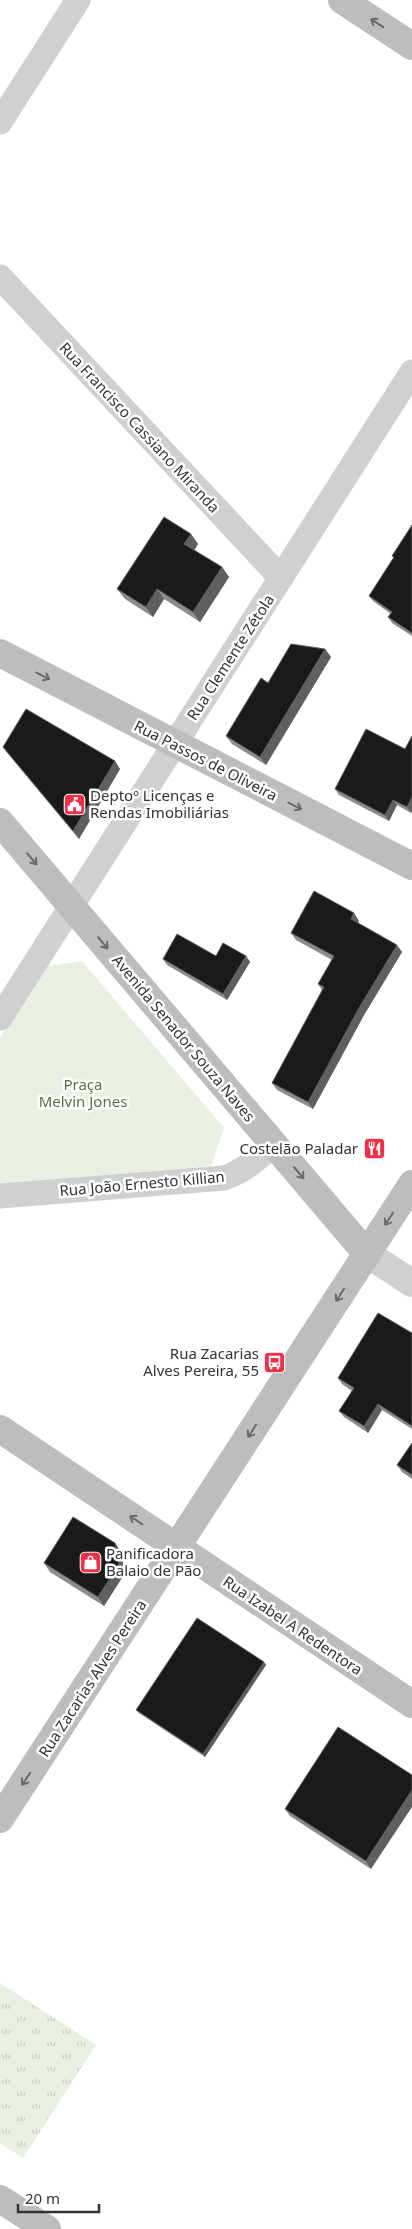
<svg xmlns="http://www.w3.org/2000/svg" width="412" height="2229" font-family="'Noto Sans',sans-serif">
<defs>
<pattern id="grass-tufts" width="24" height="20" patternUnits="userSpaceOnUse" patternTransform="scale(1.25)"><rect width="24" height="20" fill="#eaf0e1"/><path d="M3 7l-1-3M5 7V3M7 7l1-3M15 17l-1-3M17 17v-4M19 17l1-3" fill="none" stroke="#c9cec2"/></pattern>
</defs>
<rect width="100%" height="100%" fill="#fff"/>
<path fill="url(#grass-tufts)" d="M0,1983L96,2045L23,2158L0,2143Z"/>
<path fill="#eaf0e1" d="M82,961L224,1128L211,1166L0,1184V1038L43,967Z"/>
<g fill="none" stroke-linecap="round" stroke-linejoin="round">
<path stroke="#d0d0d0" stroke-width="25" d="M0,122L78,0
M0,277L281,578
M0,1018L412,372
M0,1196L224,1178C245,1171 258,1158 274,1144"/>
<path stroke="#d0d0d0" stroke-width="28" d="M367,1254L412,1283"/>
<path stroke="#bdbdbd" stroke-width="28" d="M342,0L412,46
M0,653L412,866
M0,822L367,1254
M0,1429L412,1704
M0,1819L412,1184
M0,2199L47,2229"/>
</g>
<path fill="#8c8c8c" d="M412,525V636L392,623L388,617L391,614L373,601L369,596L394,558L392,556Z
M191,534L198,544L194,550L222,567L229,577L200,622L164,599L153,617L125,599L117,589Z
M325,649L331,657L266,765L232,744L226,736Z
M412,736V811L411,813L397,805L389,821L339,795L335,789L405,749Z
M3,747L115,761L120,769L79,839L9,755Z
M359,921L358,923L402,952L364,1015L313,1109L277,1090L272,1083L322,990L318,984L332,960L296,940L291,933Z
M246,956L250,962L227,1000L167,965L163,959Z
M412,1333V1429L382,1410L368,1433L344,1417L339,1411L352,1391L342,1384L338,1378Z
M412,1443V1479L402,1472L397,1465Z
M115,1543L121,1552L125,1573L104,1606L50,1572L44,1563Z
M264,1662L266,1665L205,1757L139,1713L136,1710Z
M338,1727L371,1869L290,1816L285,1809Z"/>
<path fill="#5f5f5f" d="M191,534L198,544L192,554L184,544Z
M222,567L229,577L200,622L193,612Z
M157,589L164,599L153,617L146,607Z
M325,649L331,657L266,765L260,757Z
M115,761L120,769L79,839L73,831Z
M412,797V811L411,813L407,807Z
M393,800L397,805L389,821L385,815Z
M354,913L359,921L356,926L351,919Z
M397,945L402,952L364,1015L313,1109L308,1102L359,1008Z
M246,956L250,962L227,1000L223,994Z
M378,1404L382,1410L368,1433L364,1426Z
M115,1543L121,1552L125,1573L104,1606L98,1597Z
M264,1662L266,1665L205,1757L203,1754Z
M412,1790V1807L371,1869L366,1861Z"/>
<path fill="#1a1a1a" stroke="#5f5f5f" d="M164,517L191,534L184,544L222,567L193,612L157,589L146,607L117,589Z
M412,525V633L388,617L392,612L369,596L394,557L392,556Z
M291,644L325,649L260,757L226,736L261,678L268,683Z
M26,709L115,761L73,831L3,747Z
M366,729L405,749L412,736V797L407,807L393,800L385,815L335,789Z
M314,891L354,913L351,919L397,945L359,1008L308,1102L272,1083L324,987L318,984L334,956L291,933Z
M177,934L216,956L223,943L246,956L223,994L163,959Z
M378,1313L412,1333V1426L378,1404L364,1426L339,1411L354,1388L338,1378Z
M412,1443V1475L397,1465Z
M73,1517L115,1543L119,1564L98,1597L44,1563Z
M197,1618L264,1662L203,1754L136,1710Z
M338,1727L412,1775V1790L366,1861L285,1809Z"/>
<defs><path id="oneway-shaft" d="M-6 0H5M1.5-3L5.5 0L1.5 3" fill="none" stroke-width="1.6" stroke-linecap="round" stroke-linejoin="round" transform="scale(1.25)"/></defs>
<g stroke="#6a6a6a">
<use href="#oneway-shaft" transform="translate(377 23) rotate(-147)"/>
<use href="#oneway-shaft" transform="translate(43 676) rotate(27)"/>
<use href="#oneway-shaft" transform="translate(295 806) rotate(27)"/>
<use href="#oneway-shaft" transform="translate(32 859) rotate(50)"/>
<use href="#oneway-shaft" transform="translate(103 943) rotate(50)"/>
<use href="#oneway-shaft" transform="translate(299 1173) rotate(50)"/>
<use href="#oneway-shaft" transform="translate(389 1219) rotate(123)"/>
<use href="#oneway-shaft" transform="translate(340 1295) rotate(123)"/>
<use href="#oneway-shaft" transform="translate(252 1431) rotate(123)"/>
<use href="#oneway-shaft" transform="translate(136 1520) rotate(-146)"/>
<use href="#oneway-shaft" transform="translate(26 1779) rotate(123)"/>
</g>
<defs>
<symbol id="civic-square" viewBox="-11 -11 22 22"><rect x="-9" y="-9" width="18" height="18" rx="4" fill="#ef3049" stroke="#fff"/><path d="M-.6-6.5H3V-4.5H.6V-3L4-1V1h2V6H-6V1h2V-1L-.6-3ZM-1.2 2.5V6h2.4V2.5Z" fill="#fff"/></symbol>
<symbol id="restaurant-square" viewBox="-11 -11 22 22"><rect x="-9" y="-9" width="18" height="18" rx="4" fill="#ef3049" stroke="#fff"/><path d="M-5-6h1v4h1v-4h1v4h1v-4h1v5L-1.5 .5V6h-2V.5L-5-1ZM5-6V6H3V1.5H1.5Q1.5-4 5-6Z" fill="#fff"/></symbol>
<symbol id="bus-square" viewBox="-11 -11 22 22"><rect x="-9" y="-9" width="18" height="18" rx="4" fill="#ef3049" stroke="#fff"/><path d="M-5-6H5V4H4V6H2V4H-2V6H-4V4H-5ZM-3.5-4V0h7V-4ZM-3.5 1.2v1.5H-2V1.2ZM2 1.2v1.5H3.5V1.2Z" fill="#fff"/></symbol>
<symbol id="shop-square" viewBox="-11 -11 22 22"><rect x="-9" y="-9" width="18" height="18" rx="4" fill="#ef3049" stroke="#fff"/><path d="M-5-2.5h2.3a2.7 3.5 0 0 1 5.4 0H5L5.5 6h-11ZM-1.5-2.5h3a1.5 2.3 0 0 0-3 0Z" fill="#fff"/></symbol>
</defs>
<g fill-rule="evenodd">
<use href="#civic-square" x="62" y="792" width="25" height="25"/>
<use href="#restaurant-square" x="362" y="1136" width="25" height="25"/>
<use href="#bus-square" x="262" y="1350" width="25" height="25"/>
<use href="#shop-square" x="78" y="1550" width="25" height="25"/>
</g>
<g text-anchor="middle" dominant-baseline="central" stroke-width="5" stroke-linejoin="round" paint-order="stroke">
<g font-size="15" fill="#333" stroke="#fff">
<text transform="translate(140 427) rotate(47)">Rua Francisco Cassiano Miranda</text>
<text transform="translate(230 657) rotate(-57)">Rua Clemente Zétola</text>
<text transform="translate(206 760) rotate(27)">Rua Passos de Oliveira</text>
<text transform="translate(184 1038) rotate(50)">Avenida Senador Souza Naves</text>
<text transform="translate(142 1183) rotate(-5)">Rua João Ernesto Killian</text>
<text transform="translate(293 1625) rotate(34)">Rua Izabel A Redentora</text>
<text transform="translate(92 1678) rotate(-57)">Rua Zacarias Alves Pereira</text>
</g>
<g font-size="15" fill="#333" stroke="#fff" text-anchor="start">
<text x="90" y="795">Deptoº Licenças e<tspan x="90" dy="17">Rendas Imobiliárias</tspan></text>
<text x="358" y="1148" text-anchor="end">Costelão Paladar</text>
<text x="259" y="1353" text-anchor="end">Rua Zacarias<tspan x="259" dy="17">Alves Pereira, 55</tspan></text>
<text x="106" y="1553">Panificadora<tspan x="106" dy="17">Balaio de Pão</tspan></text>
</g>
<g font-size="15" fill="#59723c" stroke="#fff">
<text x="83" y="1084">Praça<tspan x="83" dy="17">Melvin Jones</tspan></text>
</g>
</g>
<path d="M18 2204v8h81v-8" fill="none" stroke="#333333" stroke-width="2.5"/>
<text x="25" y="2204" font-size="15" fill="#333333" stroke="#ffffff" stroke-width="4" paint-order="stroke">20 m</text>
</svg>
